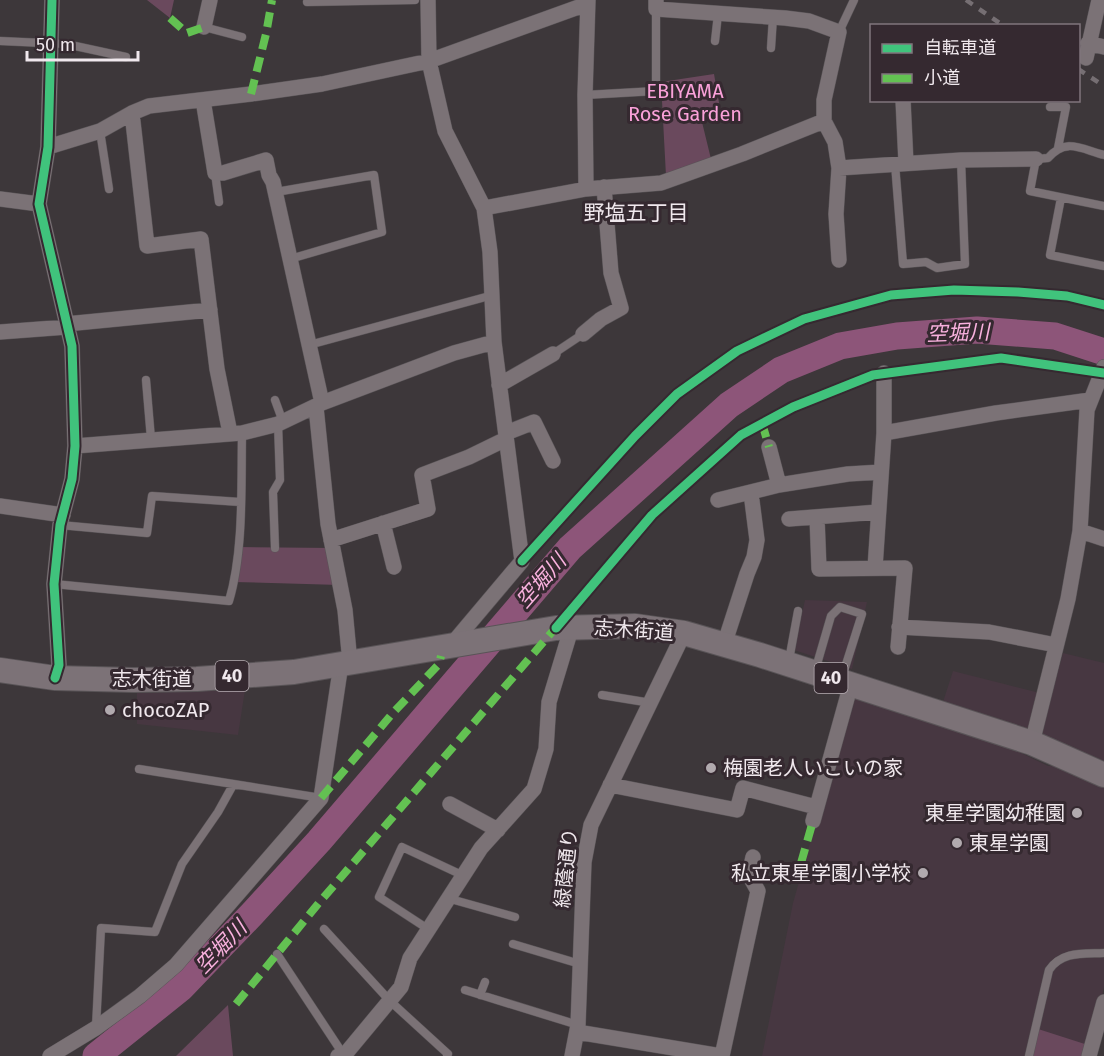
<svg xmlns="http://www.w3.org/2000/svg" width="1104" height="1056" font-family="'Fira Sans','Noto Sans JP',sans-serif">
<rect width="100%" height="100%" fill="#3d373a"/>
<path fill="#473741" d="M805,600L867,602L852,669L794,650Z
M1063,653L1104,663V761L1041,734Z
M953,671L1044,694L1035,731L943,702Z
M245,690L238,735L137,724V693Z
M852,695L1007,746L1048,766L1060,765L1104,784V987L1089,1056H762L793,903Z"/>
<path fill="#6a495d" d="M147,0H174L170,18Z
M714,74L721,114L701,118L711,159L666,176L661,82Z
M238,547L333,548L340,585L234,582Z
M228,1005L233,1056H176Z
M1035,1028L1091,1046L1089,1056H1029Z"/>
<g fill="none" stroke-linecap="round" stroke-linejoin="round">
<path stroke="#8d5579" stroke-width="27" d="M96,1056L181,988L253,913L319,841L570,548L729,405L781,370L840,346L897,336L977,330L1055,336L1104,352"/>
<defs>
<path id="service" d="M307,2L415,0
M204,27L242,37
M839,32L854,0
M0,41L66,44L126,57
M715,41L718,14
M771,48L773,17
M585,95L656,91V9
M1050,107H1066L1058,148
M100,131L109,189
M1104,155C1081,149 1066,137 1048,158L1036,159L1030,191L1104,206
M895,164L903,264L926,262L937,268L965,264L961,160
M215,173L219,202
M276,192L374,175L382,232L290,259
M1061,198L1050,255L1104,266
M309,345L493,295
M553,354L583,334
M146,380L151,439
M275,400L283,422
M60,525L147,533L152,496L240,502
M275,548L273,492L280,480L278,424
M54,584L229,601C244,551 241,485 242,433
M789,660L798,611
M815,671L831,616L840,607L862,614L842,677
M602,695L651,703
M139,769L321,798
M447,898L515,917
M324,929L390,1001L448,1054L447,1056
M428,929L379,897L402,847L462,875
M513,944L580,964
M277,954L343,1054
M465,990L578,1025
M480,995L485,982
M96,1027L101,928L155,932L182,864L218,812L233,785
M1029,1056L1049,970C1062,951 1083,954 1104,953"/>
<path id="minor" d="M52,0L48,147L39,204L72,346L75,446L72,479L60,525L54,584L59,665L55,678
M428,0L429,61L445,131L484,208L490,252L494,342L522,561L452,644
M204,27L210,0
M1088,43L1104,47
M1086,58L1099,0
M203,100L215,173H223L266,160L269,175L273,182L322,403
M903,100L906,163
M132,113L147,246L201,239L217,369L230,433
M824,121L835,142L839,168L961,160L1036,159
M48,147L100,131L132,113L149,106L251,94L322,84L429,61L587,4
M586,189L585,95L588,0
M0,199L39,204
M484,208L586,189L661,183L742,154L824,121V100L839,32L809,21L785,18L656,9V0
M839,260L836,214L839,168
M66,324L210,310
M0,332L67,327
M583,334L601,319L621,308L611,273L604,187
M499,385L553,354
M316,407L328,524L345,610L350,663
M506,433L534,422L553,461
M884,433L996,413L1090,400
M75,446L242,433L278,424L322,403L454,353L494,342
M769,447L779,485
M718,500L779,485L848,474L881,472
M0,506L63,515
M817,517L819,569L905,568L898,647
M789,519L878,512
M383,523L394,567
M1080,531L1104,539
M331,540L428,509L422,475L469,457L506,439
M875,568L884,433V373
M899,627L989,632L1056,645
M724,645L747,574L754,557L757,540L751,493
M1032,743L1068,599L1080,531L1087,410L1104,367
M610,785L737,810L743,788L816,807
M450,804L498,830
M813,821L851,684
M577,1032L721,1056
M50,1056L96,1028L140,996L176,965L321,798L341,664
M338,1056L347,1052L401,987L410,958L481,848L534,789L546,749L549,702L572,626
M572,1056L578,1025L584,862L591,825L684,633
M722,1056L758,891L749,875L753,857
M1089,1056L1104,1002"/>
<path id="primary" d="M0,670L55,678L134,680L197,679L294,672L556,628L635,626L684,633L760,655L1032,743L1104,775"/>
</defs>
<use href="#service" stroke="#595457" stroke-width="9"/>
<use href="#minor" stroke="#595457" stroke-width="16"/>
<use href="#primary" stroke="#595457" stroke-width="26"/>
<use href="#service" stroke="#7b7276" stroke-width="8"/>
<use href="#minor" stroke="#7b7276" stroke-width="15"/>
<use href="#primary" stroke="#7c7277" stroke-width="24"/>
<path stroke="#766f73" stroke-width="4.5" stroke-dasharray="8 8" stroke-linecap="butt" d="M966,0L1004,26
M1078,69L1104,86"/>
<path stroke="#63c152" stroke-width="8" stroke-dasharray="15 8" stroke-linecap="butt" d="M170,18L187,33L204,27
M251,94L266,34L272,0
M762,423L769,447
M321,798L392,714L439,664L441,656
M801,863L813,821
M236,1004L318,904L558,625"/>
<defs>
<path id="cycleway" d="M52,0L48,147L39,204L72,346L75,446L72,479L60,525L54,584L59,665L55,678
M522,561L635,436L677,394L737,351L804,319L891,295L954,290L1018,292L1067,296L1104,305
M556,628L652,515L741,435L793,407L873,375L1001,358L1104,373"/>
</defs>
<use href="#cycleway" stroke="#352930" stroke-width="13"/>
<use href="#cycleway" stroke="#40c37c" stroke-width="9"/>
</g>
<g fill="#b1aaae" stroke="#352930" stroke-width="2">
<circle cx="110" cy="710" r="6"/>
<circle cx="711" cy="768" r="6"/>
<circle cx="1077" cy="813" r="6"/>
<circle cx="957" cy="843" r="6"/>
<circle cx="923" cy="873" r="6"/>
</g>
<g text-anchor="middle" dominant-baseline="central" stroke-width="6" stroke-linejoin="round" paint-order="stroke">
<g fill="#352930" stroke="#b8afb4" stroke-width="1.5">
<rect x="215.5" y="661" width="33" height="30" rx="4.5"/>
<rect x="814.5" y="663" width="33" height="30" rx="4.5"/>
</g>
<g font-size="18" font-weight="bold" fill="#f0e8ed">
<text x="232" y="676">40</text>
<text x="831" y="678">40</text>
</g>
<g font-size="20" fill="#faa1d9" stroke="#352930">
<text x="685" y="91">EBIYAMA<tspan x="685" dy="23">Rose Garden</tspan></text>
</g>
<g font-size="20" fill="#f0e8ed" stroke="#352930">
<text transform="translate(634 630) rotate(4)">志木街道</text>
<text x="152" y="679">志木街道</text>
<text transform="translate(566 868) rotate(-84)">緑蔭通り</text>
</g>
<g font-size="20" fill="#f0e8ed" stroke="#352930" text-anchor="start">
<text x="122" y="710">chocoZAP</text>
<text x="723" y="768">梅園老人いこいの家</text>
<text x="1065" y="813" text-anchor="end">東星学園幼稚園</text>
<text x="969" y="843">東星学園</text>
<text x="911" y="873" text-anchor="end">私立東星学園小学校</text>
</g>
<g font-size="21" fill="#f0e8ed" stroke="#352930">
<text x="636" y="213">野塩五丁目</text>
</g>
<g font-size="21" font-style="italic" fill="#f9b1de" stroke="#352930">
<text transform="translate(958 333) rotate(-2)">空堀川</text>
<text transform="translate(541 581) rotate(-49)">空堀川</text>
<text transform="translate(221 947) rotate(-46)">空堀川</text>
</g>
</g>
<rect x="870" y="24" width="210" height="78" fill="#352930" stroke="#80757c" stroke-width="1.5"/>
<rect x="882" y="44" width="30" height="9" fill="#40c37c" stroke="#80757c" stroke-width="1.5"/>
<text x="924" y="54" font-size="18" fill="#f0e8ed">自転車道</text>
<rect x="882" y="74" width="30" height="9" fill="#63c152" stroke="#80757c" stroke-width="1.5"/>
<text x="924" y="84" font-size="18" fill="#f0e8ed">小道</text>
<path d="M27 51v9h111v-9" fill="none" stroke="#f0e8ed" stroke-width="3"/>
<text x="36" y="51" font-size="18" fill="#f0e8ed" stroke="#352930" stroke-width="4.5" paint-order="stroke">50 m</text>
</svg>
